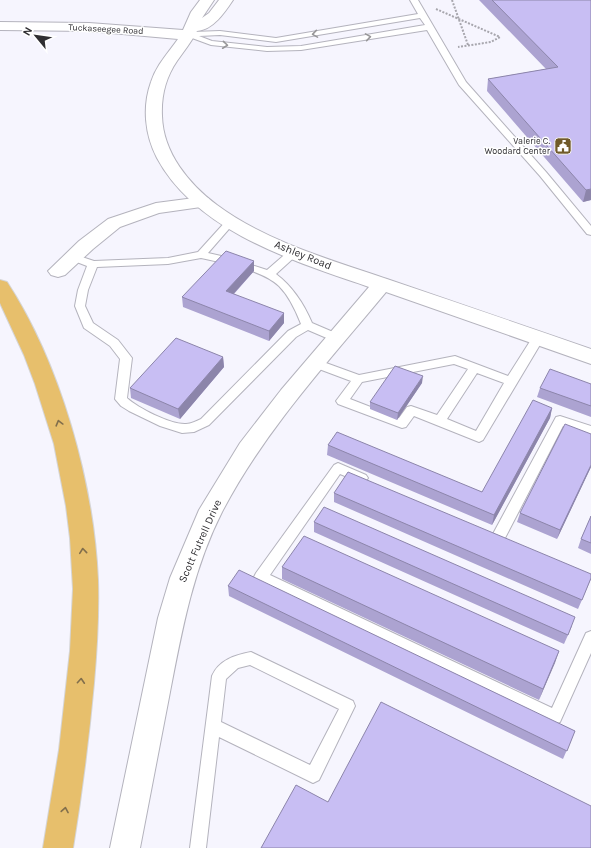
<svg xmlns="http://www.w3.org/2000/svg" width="591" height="848" font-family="Karla,sans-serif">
<rect width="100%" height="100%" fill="#f6f5fe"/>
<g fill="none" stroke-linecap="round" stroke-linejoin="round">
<defs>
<path id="lane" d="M410,0H418L466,82L546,172L591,226V235L587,234L540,176L459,85L427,30L301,50L267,51L211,45L184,35L193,32L220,31L276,38L418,14ZM420,18L425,25L301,46L267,47L212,41L199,36L220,35L276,42Z
M230,219L235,222L208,253L230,258L267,270L290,250H298L299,252L298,254L276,274C292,286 304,304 312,323L340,335L342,338L340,341L336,342L308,330L296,337L209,425L194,432L182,433L160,426L129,411L121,406L115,399L120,359L110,346L84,328L75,306L78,290L87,266L69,259L68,257L73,254L94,261L168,258L198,252L227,220ZM201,258C224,263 262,270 279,286C289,296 296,311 301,324L288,331L201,419C196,421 191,424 186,424C171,425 138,408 127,398L132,358L118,340L93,323L85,306L88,290L97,267L168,264Z
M538,334L542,335L544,338L483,440L479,442L414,416L406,427L402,428L338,404L336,401L351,381L311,366L309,363L311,360L315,359L359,375L455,356L508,376L534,335ZM454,364L468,369L437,415L411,406L407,407L399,418L350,399L362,382ZM477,373L504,383L476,431L447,419Z
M560,416L591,426V436L563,426L504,540L499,541L494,540L492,536L494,532L556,417Z
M338,463L366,475L368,478L366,481L362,483L340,474L270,575L552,708L586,633L591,631V653L560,722L555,724L550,722L256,581L254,577L256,573L334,465Z
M251,652L353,701L355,706L319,780L313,783L219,737L206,848H190L212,676C219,660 235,655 251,652ZM250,665L339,709L310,765L221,722L226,679L238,668Z"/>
<path id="street" d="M202,197L208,198L211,202L208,206L159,213L120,227L93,249L65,275L58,277L51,275L48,271L79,241L108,219L156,203Z"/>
<path id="secondary" d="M200,0H214L202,18L209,13L219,0H233C225,12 213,30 197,31C192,41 184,51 177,61C166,77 161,96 162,116C163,153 189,184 217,205C265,241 331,260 387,279C455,302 523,325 591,349V364L386,292C328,362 264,431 222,512C193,569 182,630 170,692C160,744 150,796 140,848H110L158,618L170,578L199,510L240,443L281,390L369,287C294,261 197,232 157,158C145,135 142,107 151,82C156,66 168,53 178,39L89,31L0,30V22L89,23L183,30L191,12Z"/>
<path id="highway" d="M0,280L7,282C60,363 94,483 98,580C99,614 97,649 94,683C89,738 82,793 73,848H43L59,750L70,651L73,589L70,538L66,506L54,444L35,384L24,355L0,303Z"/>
</defs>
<use href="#lane" stroke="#b4b3bd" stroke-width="2"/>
<use href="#street" stroke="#b4b3bd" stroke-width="2"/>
<use href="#secondary" stroke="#b4b3bd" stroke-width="2"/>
<use href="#highway" stroke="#d5d5d6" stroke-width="2"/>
<path stroke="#a7a6ad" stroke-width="2" stroke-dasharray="2 1.5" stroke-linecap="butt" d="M452,0L468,45
M436,9L500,37L491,42L458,47"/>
<use href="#lane" fill="#fff" fill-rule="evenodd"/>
<use href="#street" fill="#fff" fill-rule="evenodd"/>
<use href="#secondary" fill="#fff" fill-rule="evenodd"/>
<use href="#highway" fill="#e7bf6c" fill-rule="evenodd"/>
</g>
<path fill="#aca3d1" d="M479,0H591V200L583,202L487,91L488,79L546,69Z
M254,261V271L234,294L284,323L269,341L183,307L182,297Z
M223,357L224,367L180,419L131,398L130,388Z
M422,383L397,420L370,409V402Z
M591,384V417L537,397L540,388Z
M552,408L550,418L492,525L327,455L328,445L482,492Z
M591,467L557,539L517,522L520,513Z
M334,493L591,579L578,609L334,502Z
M591,516V554L578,548L581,539Z
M314,522L572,626L564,644L314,532Z
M282,567L559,651L539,700L282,579Z
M228,586L575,731L563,759L229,596Z"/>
<path fill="#8c85aa" d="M591,189V200L583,202L586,190Z
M254,261V271L227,301L226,291Z
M284,313V323L269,341V331Z
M223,357L224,367L180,419L178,409Z
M423,376L422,383L397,420L398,413Z
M552,408L550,418L492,525L494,515Z
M591,465V467L557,539L560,530Z
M559,651L555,663L539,700L543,689Z"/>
<path fill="#c8bef3" stroke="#8c85aa" d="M492,0H591V189L586,190L488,79L558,67Z
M226,251L254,261L226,291L284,313L269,331L182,297Z
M176,338L223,357L178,409L130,388Z
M395,366L423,376L398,413L370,402Z
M550,369L591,384V406L540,388Z
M533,400L552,408L494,515L328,445L337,432L482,492Z
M565,424L591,434V465L560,530L520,513Z
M348,472L591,574V578L582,600L334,493Z
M324,507L575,617L568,635L314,522Z
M591,516V543L581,539Z
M304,536L559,651L543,689L282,567Z
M239,570L575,731L567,751L228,586Z
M381,702L591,806V848H261L296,785L328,802Z"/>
<defs><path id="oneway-chevron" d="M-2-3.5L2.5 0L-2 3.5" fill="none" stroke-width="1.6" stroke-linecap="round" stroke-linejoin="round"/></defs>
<g stroke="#979698">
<use href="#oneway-chevron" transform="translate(315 34) rotate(171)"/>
<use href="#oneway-chevron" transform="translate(368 37) rotate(-9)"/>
<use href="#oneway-chevron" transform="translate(225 45) rotate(6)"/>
</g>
<g stroke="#826f4c">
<use href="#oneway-chevron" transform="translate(59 423) rotate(-105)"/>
<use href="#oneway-chevron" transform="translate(83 551) rotate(-96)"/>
<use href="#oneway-chevron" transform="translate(81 681) rotate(-86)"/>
<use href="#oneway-chevron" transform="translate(65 810) rotate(-80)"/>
</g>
<defs>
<symbol id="civic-square" viewBox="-11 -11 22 22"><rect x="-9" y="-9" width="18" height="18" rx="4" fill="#705a29" stroke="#fff"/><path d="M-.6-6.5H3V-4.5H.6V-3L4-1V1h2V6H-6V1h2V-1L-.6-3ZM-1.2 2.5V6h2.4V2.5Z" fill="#fff"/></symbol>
</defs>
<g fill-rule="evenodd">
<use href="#civic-square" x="553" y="136" width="20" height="20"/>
</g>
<g text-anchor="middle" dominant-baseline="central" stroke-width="3" stroke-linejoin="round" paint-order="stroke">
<g font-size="9" fill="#2f2e32" stroke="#fff">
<text transform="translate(106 29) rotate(3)">Tuckaseegee Road</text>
</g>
<g font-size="9" fill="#2f2e32" stroke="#fff" text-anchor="end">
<text x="550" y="141">Valerie C.<tspan x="550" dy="10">Woodard Center</tspan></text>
</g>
<g font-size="11" fill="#2f2e32" stroke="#fff">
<text transform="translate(303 255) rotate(22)">Ashley Road</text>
<text transform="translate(200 541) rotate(-66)">Scott Futrell Drive</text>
</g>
</g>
<g transform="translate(36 36) rotate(299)" stroke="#ffffff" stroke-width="3" paint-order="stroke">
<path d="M0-3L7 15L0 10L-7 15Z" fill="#2f2e32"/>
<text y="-6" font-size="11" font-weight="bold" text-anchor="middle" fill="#2f2e32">N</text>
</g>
</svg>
